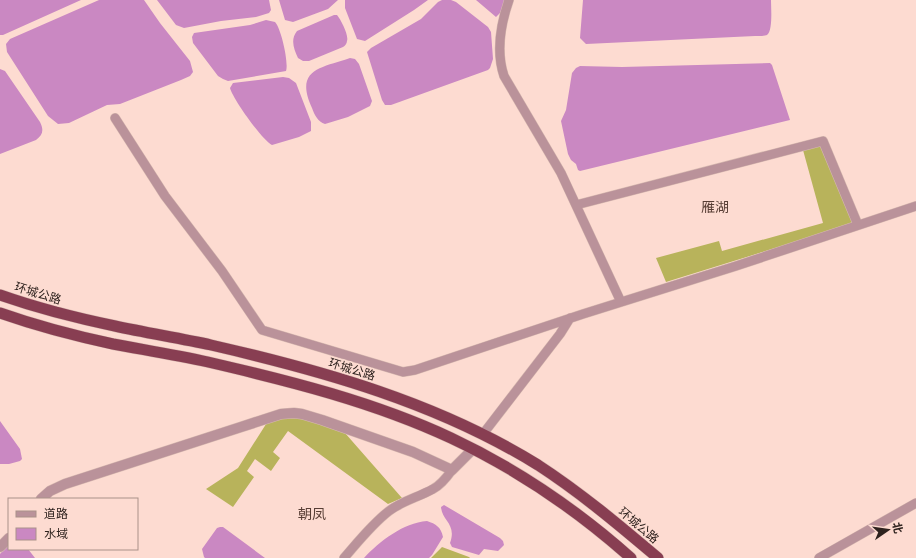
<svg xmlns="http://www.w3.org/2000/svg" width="916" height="558" font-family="Lato,'Noto Sans SC',sans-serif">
<rect width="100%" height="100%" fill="#fddbd1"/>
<path fill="#b8b35b" d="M821,146L853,224L666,282L656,258L719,241L722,251L823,223L803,150Z
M300,417L345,433L402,498L388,504L288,431L273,452L280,458L271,471L255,459L247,471L254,477L233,507L206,489L238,468L268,421L278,418Z
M442,547L469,557L470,558H431Z"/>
<path fill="#ca88c2" d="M0,0H81L3,35H0Z
M99,0H144L160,23L190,61L193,72L190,76L181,80L120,104L107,105L69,123L58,124L48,116L7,52L6,44L10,39Z
M157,0H269L271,10L269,13L256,17L221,21L184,28L176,25Z
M279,0H338L328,9L293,22L285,20Z
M345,0H428L414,10L365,41L357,39L345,8Z
M442,0H451L456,2L488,27L491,32L493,59L490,68L488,70L391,105H385L382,100L367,52L371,48L421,19L438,2Z
M476,0H505L500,13L496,17Z
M583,0H771C771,7 773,31 767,35C765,36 758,36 755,36L586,44L580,38Z
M334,15H337C341,20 349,35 347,41C347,43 345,46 343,47L309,61H303L298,58C294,49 290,40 297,31Z
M266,20L275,22C281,28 289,63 286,71L228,81L223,79L218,76L193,43L192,37L194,33L250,25Z
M350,58L355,59L359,64L372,101L370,106L348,117L325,124C318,122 314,114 312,108C294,69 321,68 350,58Z
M770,63L772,65L790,120L580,171L578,170L576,164L571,160L568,154L561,121L566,110L572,73L576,68L580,66L622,67Z
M0,69L5,71L40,122C44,130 43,135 36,140L0,154Z
M283,77L289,78L296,83L311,122V131L299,137L272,145C262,140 233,99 230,88L233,83Z
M0,421L20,449L22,459L20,461L9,464H0Z
M444,505L500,538L503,541L504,545L498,551L484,549L479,555L452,547L450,543C457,524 442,521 441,507Z
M427,521C436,524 441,527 443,537L432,555L429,558H364C380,541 403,523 427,521Z
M220,527H223L265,558H205L204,557L202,549L217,528Z
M9,543V549H28L35,558H0V554Z"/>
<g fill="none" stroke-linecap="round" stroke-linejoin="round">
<defs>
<path id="minor" d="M509,0C501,23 496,52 504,76L561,173L621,302
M115,118L165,196L222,271L262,330L403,372L415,370L583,314L736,266L916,206
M576,205L823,141L858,225
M483,434L560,334L570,318
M344,558C358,542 372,524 389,511C402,501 419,497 433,489C441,485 447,477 452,470
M819,558L916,503"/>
<path id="tertiary" d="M41,499L50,491L65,484L241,427L281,414L294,413L302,414L322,420L413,452L452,470L473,449
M0,547L9,538"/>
<path id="trunk" d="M0,295C37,308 76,318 115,326C147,333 179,338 211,345C324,371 438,403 538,465C581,493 619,525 658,558
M0,313C37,326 75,336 113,344C145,350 176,355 208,362C290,381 374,402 451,438C517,469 577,510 631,558"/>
</defs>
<use href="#minor" stroke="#d8bab1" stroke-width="10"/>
<use href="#tertiary" stroke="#d8bab1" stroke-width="11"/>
<use href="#trunk" stroke="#d8bab1" stroke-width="12"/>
<use href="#minor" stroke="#ba929a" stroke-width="9"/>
<use href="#tertiary" stroke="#ba929a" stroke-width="10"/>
<use href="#trunk" stroke="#883e52" stroke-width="11"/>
</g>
<g text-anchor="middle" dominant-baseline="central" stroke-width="3" stroke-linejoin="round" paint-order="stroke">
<g font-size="12" fill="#2e221e" stroke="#fddbd1">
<text transform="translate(38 293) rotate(17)">环城公路</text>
<text transform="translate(352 369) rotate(17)">环城公路</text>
<text transform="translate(639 525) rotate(40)">环城公路</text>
</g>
<g font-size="14" fill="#583e35" stroke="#fddbd1">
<text x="715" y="206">雁湖</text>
<text x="312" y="513">朝凤</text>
</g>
</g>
<rect x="8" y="498" width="130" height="52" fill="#fddbd1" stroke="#aa9189"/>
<rect x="16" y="511" width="20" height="6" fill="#ba929a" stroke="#aa9189"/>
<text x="44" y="518" font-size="12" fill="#2e221e">道路</text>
<rect x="16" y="528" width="20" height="12" fill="#ca88c2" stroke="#aa9189"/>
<text x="44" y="538" font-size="12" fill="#2e221e">水域</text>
<g transform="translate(888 530) rotate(77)" stroke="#fddbd1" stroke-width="3" paint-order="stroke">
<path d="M0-3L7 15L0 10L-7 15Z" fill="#2e221e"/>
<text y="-6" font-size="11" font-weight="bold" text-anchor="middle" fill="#2e221e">北</text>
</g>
</svg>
